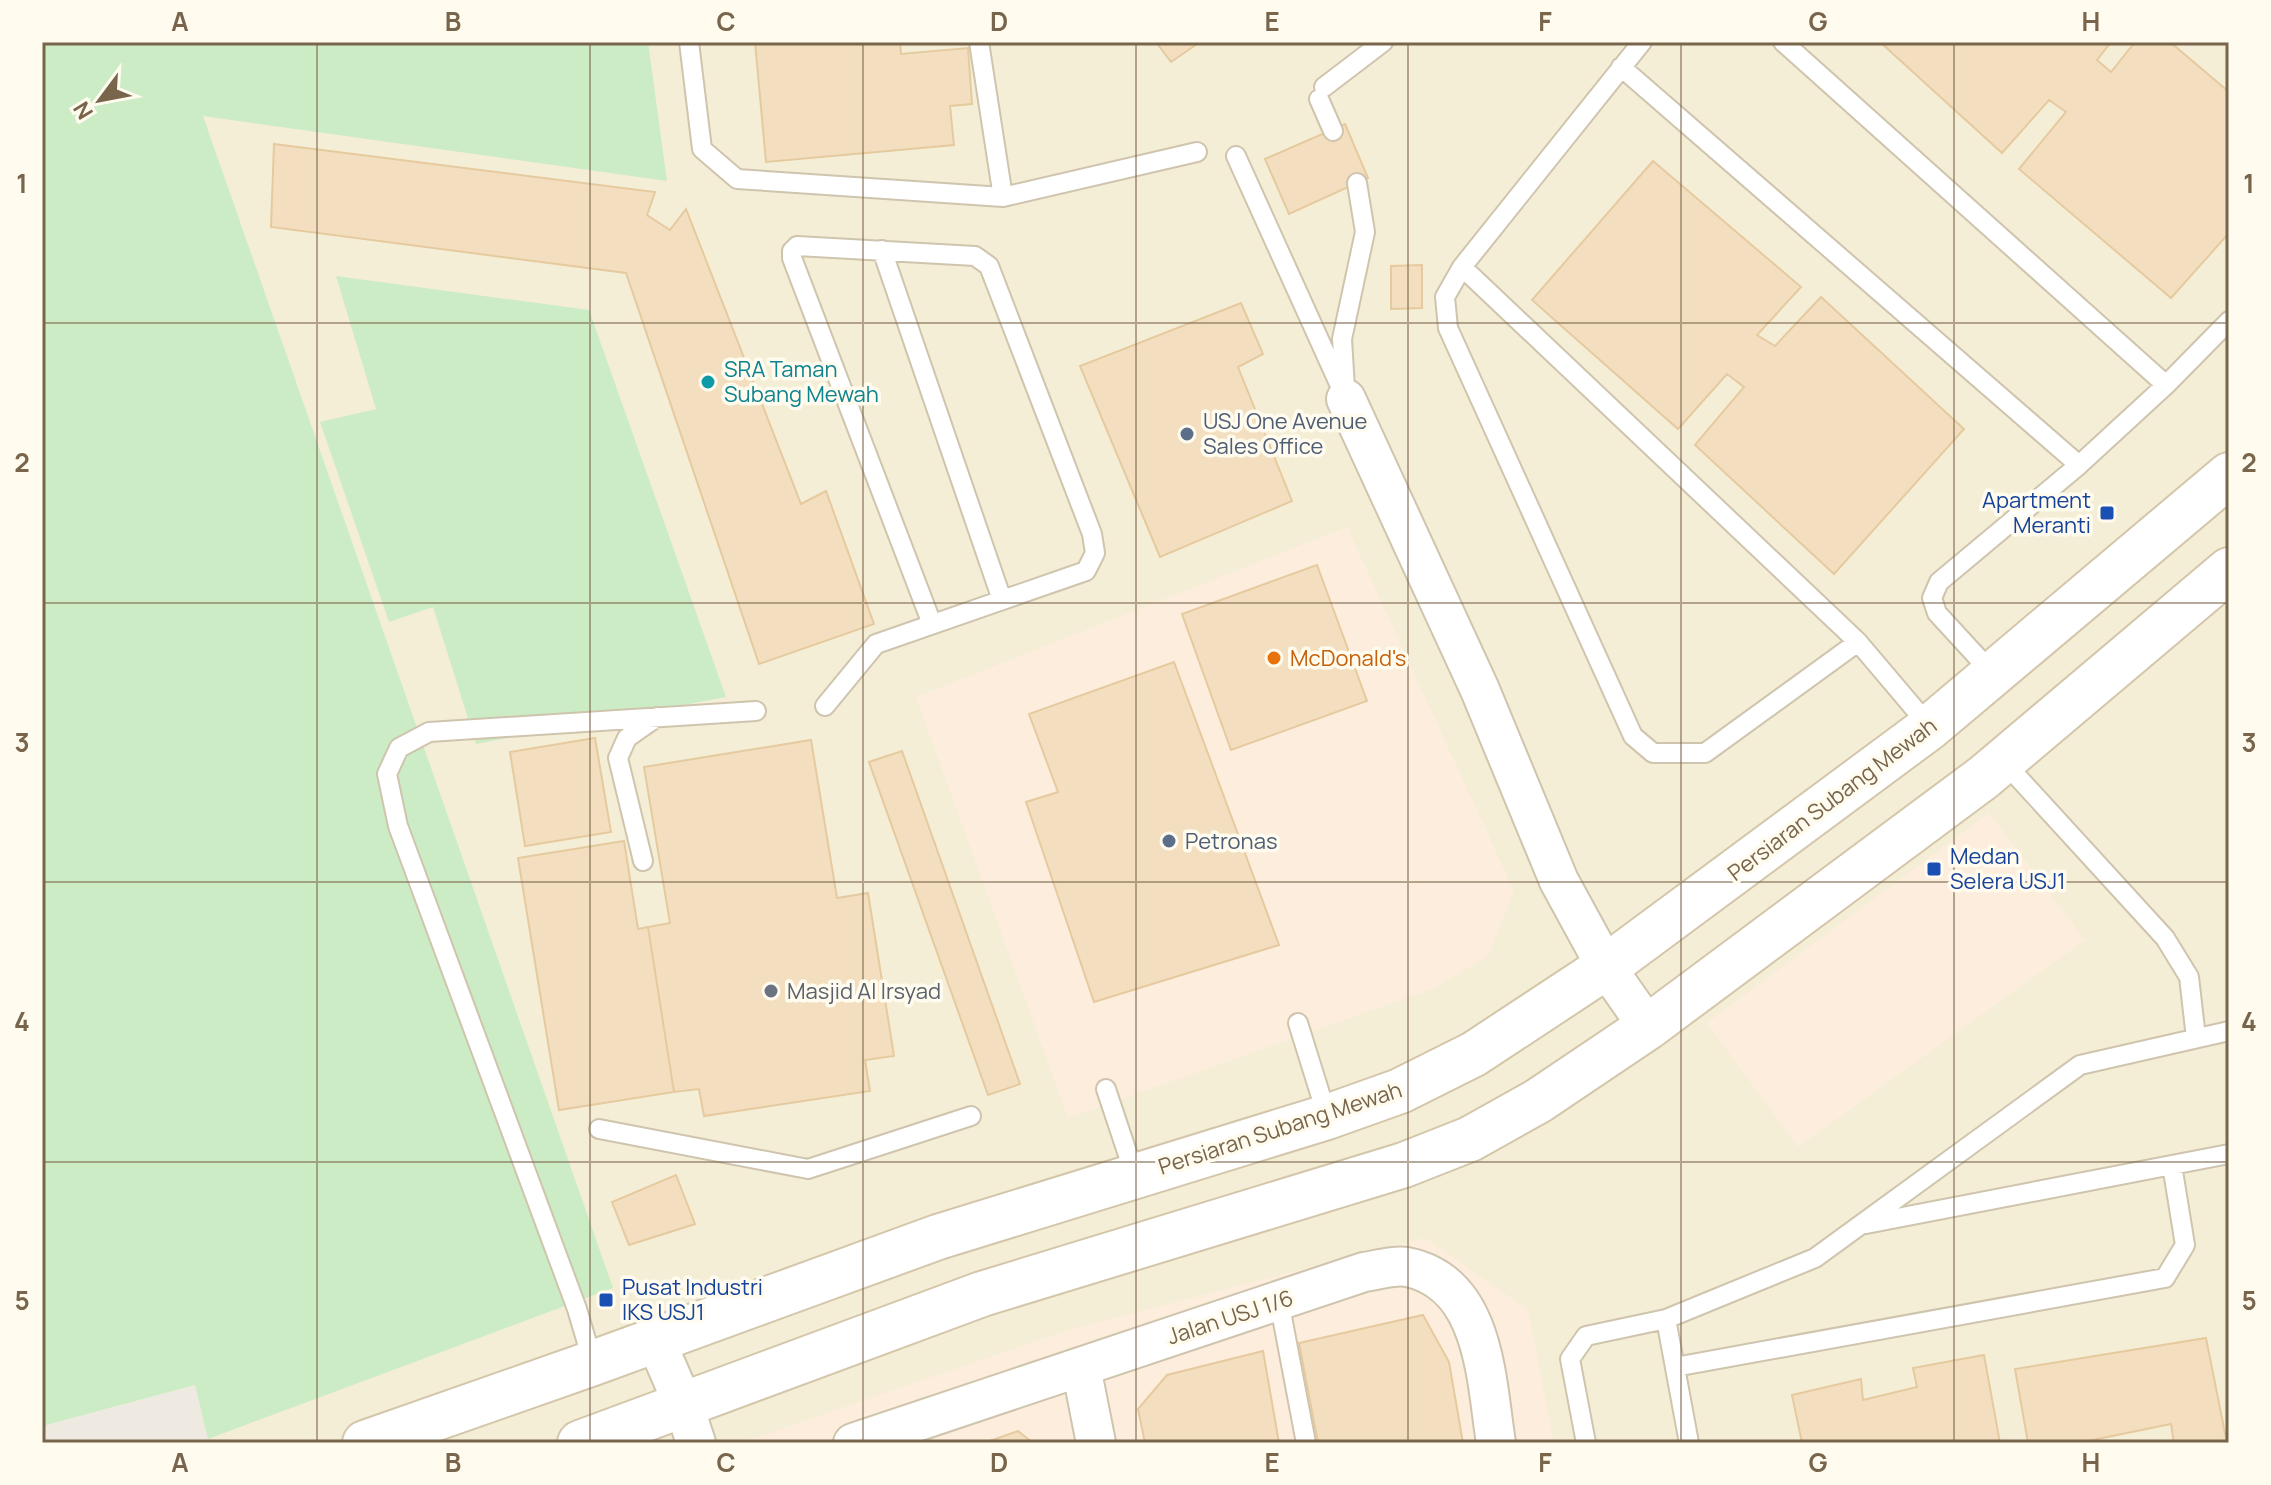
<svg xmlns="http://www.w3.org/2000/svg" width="2271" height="1485" font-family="Manrope,sans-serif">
<rect width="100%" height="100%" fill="#fdfae8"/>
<path fill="#f5eed6" d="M42,42H2229V1443H42Z"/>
<path fill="#fdeddc" d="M1347,527L1514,891L1488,956L1435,988L1068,1118L916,697Z
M1989,813L2085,940L1798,1147L1707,1023Z
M1425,1238L1528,1310L1554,1443H740L1071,1329Z"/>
<path fill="#eeeae1" d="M195,1385L208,1439L196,1443H42V1426Z"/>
<path fill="#ccecc5" d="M42,42H648L667,181L203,116L613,1288L208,1439L195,1385L42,1426Z
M336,276L589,310L726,697L476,744L433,607L389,622L320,422L376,409Z"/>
<path fill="#f3dfbf" stroke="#e6ca9f" stroke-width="2" d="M755,42H900L901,54L968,48L972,104L950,106L954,145L766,162Z
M1156,42H1200L1171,62Z
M1880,42H2111L2097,60L2111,72L2135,42H2170L2229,92V233L2171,298L2019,169L2066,112L2049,100L2002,153Z
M1345,124L1368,178L1289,214L1265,159Z
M274,144L655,192L647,215L670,230L686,209L801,504L826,491L874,624L759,664L626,273L271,227Z
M1653,161L1801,287L1757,335L1775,346L1821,297L1964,429L1834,574L1695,445L1744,387L1727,374L1678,429L1532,300Z
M1422,265V308L1391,309V266Z
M1241,303L1263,354L1238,367L1292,501L1160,557L1080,366Z
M1317,565L1367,701L1231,750L1182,614Z
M1174,662L1279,945L1094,1002L1026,802L1058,792L1029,714Z
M595,738L611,832L525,846L510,752Z
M811,740L837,898L868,893L894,1056L865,1060L870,1091L704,1116L699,1089L674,1092L648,927L670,923L644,767Z
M902,751L1020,1084L988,1095L869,762Z
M624,841L638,929L648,927L674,1092L559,1110L518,858Z
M676,1175L695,1224L629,1245L612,1202Z
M1423,1315L1449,1362L1463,1443H1318L1299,1343Z
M2206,1338L2227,1443H2174L2171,1424L2078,1443H2028L2015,1369Z
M1263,1351L1279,1443H1145L1138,1409L1167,1375Z
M1984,1355L2000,1443H1802L1792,1395L1861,1379L1863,1400L1917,1387L1913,1368Z
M1018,1431L1033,1443H984Z"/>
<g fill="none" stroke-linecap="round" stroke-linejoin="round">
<defs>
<path id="service" d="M689,42L702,149L737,179L1003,197L1197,152
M979,42L1003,197
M1642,42L1462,267L1445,297L1448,328L1633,736L1653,753H1705L1858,642
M1783,42L2166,385
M1621,67L2079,465
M1324,87L1383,42
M1319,99L1333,131
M1236,156L1346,399
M882,250L1002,600
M1462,267L1858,642L1930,727
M1345,388L1342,339L1365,232L1357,183
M1993,674L1937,613L1932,598L1939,582L2079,465L2166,385L2229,321
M825,706L876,644L1086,571L1095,553L1092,534L989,266L975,256L797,246L792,251V258L932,624
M2004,762L2165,938L2189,977L2196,1038
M643,861L618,758L627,738L657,717
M1298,1023L1327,1116
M1106,1089L1135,1176
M599,1129L808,1169L971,1116
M1866,1224L2229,1154
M1279,1301L1306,1443
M1666,1319L1689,1443
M593,1363L577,1309L398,826L387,774L399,748L429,732L756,711
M1675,1367L2165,1278L2185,1245L2172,1165
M1586,1443L1570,1359L1586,1336L1666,1319L1815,1258L2080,1065L2229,1031"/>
<path id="minor" d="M1346,399L1480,690L1559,881L1606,967L1648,1027
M655,1339L684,1406L696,1443
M1081,1367L1096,1443
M853,1443L1364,1272C1377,1270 1395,1265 1407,1267C1486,1283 1486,1381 1496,1443"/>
<path id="secondary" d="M365,1443L593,1363L938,1237L1327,1117L1400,1091L1474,1054L1606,967L1930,727L2229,475
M580,1443L982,1294L1404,1165L1470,1139L1538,1101L1648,1027L1984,777L2229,570"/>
</defs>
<use href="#service" stroke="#cfc4ad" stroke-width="22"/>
<use href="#minor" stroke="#cfc4ad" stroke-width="42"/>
<use href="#secondary" stroke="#d3c6aa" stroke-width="48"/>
<use href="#service" stroke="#fff" stroke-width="18"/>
<use href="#minor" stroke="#fff" stroke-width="38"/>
<use href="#secondary" stroke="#fff" stroke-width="44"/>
</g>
<path fill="none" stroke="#78654b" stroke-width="2" stroke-opacity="0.55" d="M317,42V1443M590,42V1443M863,42V1443M1136,42V1443M1408,42V1443M1681,42V1443M1954,42V1443M42,323H2229M42,603H2229M42,882H2229M42,1162H2229"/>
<circle fill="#0f9aa8" stroke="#fffcef" stroke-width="3" cx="708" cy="382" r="8"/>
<g fill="#5c6f8a" stroke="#fffcef" stroke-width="3">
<circle cx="1187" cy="434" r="8"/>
<circle cx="1169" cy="841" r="8"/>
</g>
<g fill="#1a4fb4" stroke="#fffcef" stroke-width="3">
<rect x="2099" y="505" width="16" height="16" rx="4"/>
<rect x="1926" y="861" width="16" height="16" rx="4"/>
<rect x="598" y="1292" width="16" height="16" rx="4"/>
</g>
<circle fill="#e8710a" stroke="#fffcef" stroke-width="3" cx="1274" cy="658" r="8"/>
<circle fill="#6b7280" stroke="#fffcef" stroke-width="3" cx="771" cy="991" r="8"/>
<g text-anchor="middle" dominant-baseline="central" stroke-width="7" stroke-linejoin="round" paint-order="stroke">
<g font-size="22" fill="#0d838f" stroke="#fffcef" text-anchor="start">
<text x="724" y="369">SRA Taman<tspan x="724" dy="25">Subang Mewah</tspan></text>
</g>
<g font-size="22" fill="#4e5e75" stroke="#fffcef" text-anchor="start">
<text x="1203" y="421">USJ One Avenue<tspan x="1203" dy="25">Sales Office</tspan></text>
<text x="1185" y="841">Petronas</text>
</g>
<g font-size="22" fill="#164399" stroke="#fffcef" text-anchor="start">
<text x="2091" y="500" text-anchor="end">Apartment<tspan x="2091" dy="25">Meranti</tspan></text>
<text x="1950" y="856">Medan<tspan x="1950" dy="25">Selera USJ1</tspan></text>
<text x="622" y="1287">Pusat Industri<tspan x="622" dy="25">IKS USJ1</tspan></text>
</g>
<g font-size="22" fill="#c56008" stroke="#fffcef" text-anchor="start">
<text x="1290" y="658">McDonald's</text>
</g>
<g font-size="22" fill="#78654b" stroke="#fffcef">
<text transform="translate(1832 799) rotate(-37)">Persiaran Subang Mewah</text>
<text transform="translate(1280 1128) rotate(-18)">Persiaran Subang Mewah</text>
<text transform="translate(1230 1317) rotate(-18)">Jalan USJ 1/6</text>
</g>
<g font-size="22" fill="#5b616d" stroke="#fffcef" text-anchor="start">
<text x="787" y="991">Masjid Al Irsyad</text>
</g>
</g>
<rect width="2271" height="1485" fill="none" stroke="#fffcef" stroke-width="88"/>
<g transform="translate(100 100) rotate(238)" stroke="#fffcef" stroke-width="6" paint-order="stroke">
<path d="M0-6L14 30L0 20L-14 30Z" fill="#78654b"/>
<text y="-12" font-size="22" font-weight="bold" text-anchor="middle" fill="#78654b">N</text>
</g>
<rect x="44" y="44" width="2183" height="1397" fill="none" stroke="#78654b" stroke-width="3"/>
<g font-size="26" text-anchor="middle" font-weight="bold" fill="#78654b">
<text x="180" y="31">A</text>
<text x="453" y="31">B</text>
<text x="726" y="31">C</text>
<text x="999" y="31">D</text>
<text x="1272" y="31">E</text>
<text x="1545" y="31">F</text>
<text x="1818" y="31">G</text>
<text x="2091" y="31">H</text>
<text x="22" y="193">1</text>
<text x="2249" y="193">1</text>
<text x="22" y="472">2</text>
<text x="2249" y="472">2</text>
<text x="22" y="752">3</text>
<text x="2249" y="752">3</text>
<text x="22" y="1031">4</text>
<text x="2249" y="1031">4</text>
<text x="22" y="1310">5</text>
<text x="2249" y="1310">5</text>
<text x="180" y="1472">A</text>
<text x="453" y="1472">B</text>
<text x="726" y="1472">C</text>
<text x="999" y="1472">D</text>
<text x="1272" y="1472">E</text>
<text x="1545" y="1472">F</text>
<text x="1818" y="1472">G</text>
<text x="2091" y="1472">H</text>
</g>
</svg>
